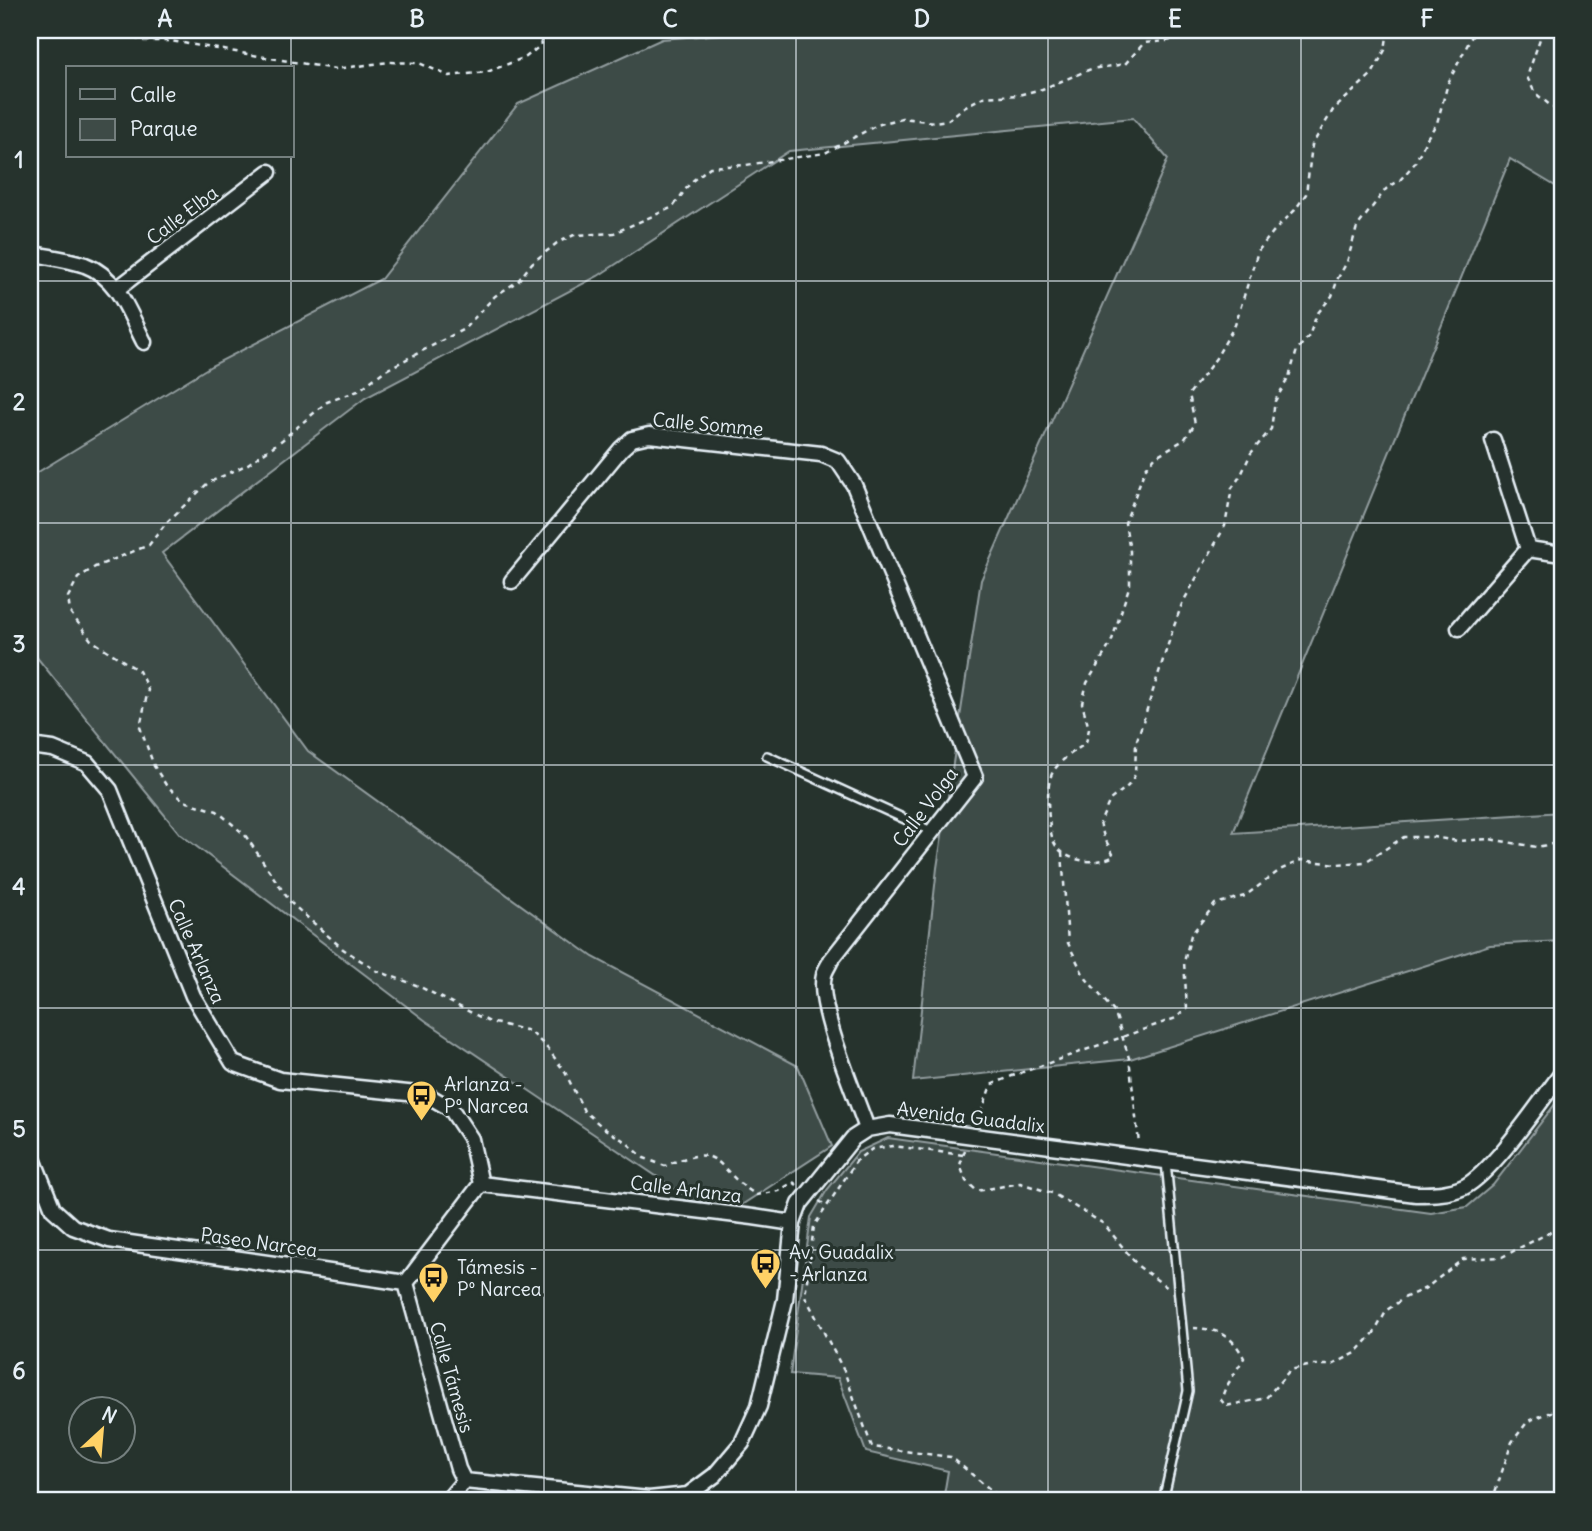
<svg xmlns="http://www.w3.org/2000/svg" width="1592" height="1531" font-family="Delius,sans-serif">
<rect width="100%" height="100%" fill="#26332d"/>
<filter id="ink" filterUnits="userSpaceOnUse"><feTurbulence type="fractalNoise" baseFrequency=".0143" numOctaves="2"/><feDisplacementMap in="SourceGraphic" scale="14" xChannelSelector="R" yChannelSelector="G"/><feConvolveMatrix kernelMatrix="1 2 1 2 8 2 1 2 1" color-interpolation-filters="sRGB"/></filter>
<g filter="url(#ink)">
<path fill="#3e4b47" stroke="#939ea0" stroke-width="2" d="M772,30H1562V190L1510,159L1233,833L1562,812V941L1490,945L1130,1059L913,1081L937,868L981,580L1168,159L1133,118L789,151L598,276L365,398L162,553L308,751L593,957L798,1066L832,1146L720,1219L426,1021L180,834L30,649V477L211,366L381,279L518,104L662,39Z
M1562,1095V1501H943L948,1471L866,1452L838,1378L790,1374L811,1217L827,1190L858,1152L888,1138L1431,1213L1467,1207L1493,1185Z"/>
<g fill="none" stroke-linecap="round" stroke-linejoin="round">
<defs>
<path id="lane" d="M767,756L931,831
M1163,1501L1188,1391L1166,1162"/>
<path id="street" d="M30,253C47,257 67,259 85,265C118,277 129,313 144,342
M117,289L269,172
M1493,440L1528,549L1562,554
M512,581L621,449L632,439L649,435L821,454L838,461L854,485L975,777L831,960C829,965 825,970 824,975C816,1006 856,1096 867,1129
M1459,628L1528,549
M30,746L53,749L87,763L110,790L193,996L233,1063L280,1080L427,1095L451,1109L471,1139L481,1184
M30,1151L53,1209L73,1227L109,1240L406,1283
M481,1184L753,1217L793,1223
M406,1283L458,1469L464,1481
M406,1283L481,1184
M464,1481L649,1499L688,1495L715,1475L742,1443L759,1406L785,1300L793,1223L800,1204L853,1138L867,1129L890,1125L1416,1194C1433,1194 1448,1194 1464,1187C1493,1172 1540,1102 1562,1073
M447,1501L464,1481"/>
</defs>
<use href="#lane" stroke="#e8f1f8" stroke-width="12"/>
<use href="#street" stroke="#e8f1f8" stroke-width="19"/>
<path stroke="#e8f1f8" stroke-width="2.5" stroke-dasharray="5 5" stroke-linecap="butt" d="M105,30L144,41H171L335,69L389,62L419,63L449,76L487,72L526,57L540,46L544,30
M1388,30L1385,50L1372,74L1333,110L1312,145L1306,194L1295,210L1273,232L1258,251L1235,325L1216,358L1189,394L1195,424L1184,440L1156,456L1145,469L1125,523L1130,551V584L1111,643L1087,683L1082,703L1089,729L1086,743C1074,752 1057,761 1051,776C1046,788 1048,827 1053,840C1061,862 1096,866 1114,856L1104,837L1100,823L1110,800L1128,786L1135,775L1136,743L1173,629L1182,604L1225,526L1232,488L1241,475L1251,453L1271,429L1275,401L1289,377L1297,350L1309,336L1317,314L1332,296L1338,278L1347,262L1357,227L1386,189L1400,180L1415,163L1427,138L1437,123L1448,83L1475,30
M1543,30L1527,77L1535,93L1556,110L1562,120
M1062,852L1068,943L1084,976L1115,1013L1129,1058L1139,1143
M978,1122L991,1085L1012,1076L1176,1018L1187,1008L1184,962L1191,935L1215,904L1245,896L1280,870L1301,860L1337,864L1365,862L1404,837H1433L1457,841L1489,839L1537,847L1562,842
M965,1150L960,1165L966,1181L977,1191L1020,1183L1052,1193L1104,1224L1138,1266L1168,1288
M963,1155L893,1146L872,1149L857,1160L814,1226L805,1296L844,1371L872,1447L951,1457L1004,1501
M797,1185L793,1182L779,1191L757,1195C713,1170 725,1139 665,1166L644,1158L626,1142L605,1129L584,1111L565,1072L548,1049L530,1031L490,1022L416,985L377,971L343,949L291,903L245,835L217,811L184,801L166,785L154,766L140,727L148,690L139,671L91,640L70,612L68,597L78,578L95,567L149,545L166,523L208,483L248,464L282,440L327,402L358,391L384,371L464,329L495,296L518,281L532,263L557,243L574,235L614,233L673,207L691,182L710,167L746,165L825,153L877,125L902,118L934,122L948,120L964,107L983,97L1018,95L1042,89L1091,69L1125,64L1144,43L1166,41L1218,30
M819,1201L826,1205
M1193,1328C1219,1329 1232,1335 1244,1358L1225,1389L1221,1400L1226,1406L1266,1398L1290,1370L1312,1365H1332L1356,1353L1374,1333L1387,1310L1404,1298L1426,1288L1463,1259L1502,1257L1562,1226
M1492,1501L1512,1442L1528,1421L1562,1408"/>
<use href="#lane" stroke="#26332d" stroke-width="7"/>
<use href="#street" stroke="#26332d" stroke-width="14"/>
</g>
</g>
<path fill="none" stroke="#e8f1f8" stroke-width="2" stroke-opacity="0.55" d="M291,30V68M544,30V1501M796,30V1501M1048,30V1501M1301,30V1501M291,156V1501M30,281H1562M30,523H1562M30,765H1562M30,1008H1562M30,1250H1562"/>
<defs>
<symbol id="bus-pin" viewBox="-11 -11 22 30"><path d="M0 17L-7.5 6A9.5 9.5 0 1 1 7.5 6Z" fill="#ffd166" stroke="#26332d"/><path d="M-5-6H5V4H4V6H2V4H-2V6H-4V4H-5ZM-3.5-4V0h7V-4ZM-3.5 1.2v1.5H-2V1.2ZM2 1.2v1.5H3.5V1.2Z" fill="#111"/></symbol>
</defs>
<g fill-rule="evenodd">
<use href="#bus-pin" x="404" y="1078" width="35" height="47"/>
<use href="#bus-pin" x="748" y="1246" width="35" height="47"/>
<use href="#bus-pin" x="416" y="1260" width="35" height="47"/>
</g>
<g text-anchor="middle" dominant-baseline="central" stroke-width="6" stroke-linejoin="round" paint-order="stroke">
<g font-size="19" fill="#e8f1f8" stroke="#26332d">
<text transform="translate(182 215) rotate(-37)">Calle Elba</text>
<text transform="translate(708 424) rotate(5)">Calle Somme</text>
<text transform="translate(925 807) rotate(-53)">Calle Volga</text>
<text transform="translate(197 951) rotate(66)">Calle Arlanza</text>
<text transform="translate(971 1117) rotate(7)">Avenida Guadalix</text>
<text transform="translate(686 1189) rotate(7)">Calle Arlanza</text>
<text transform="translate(259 1242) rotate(8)">Paseo Narcea</text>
<text transform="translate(452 1377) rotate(74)">Calle Támesis</text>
</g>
<g font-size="19" fill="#e8f1f8" stroke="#26332d" text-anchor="start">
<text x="444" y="1084">Arlanza -<tspan x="444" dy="22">Pº Narcea</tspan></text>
<text x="789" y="1252">Av. Guadalix<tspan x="789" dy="22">- Arlanza</tspan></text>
<text x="457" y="1267">Támesis -<tspan x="457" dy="22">Pº Narcea</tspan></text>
</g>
</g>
<rect width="1592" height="1531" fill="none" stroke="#26332d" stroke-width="77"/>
<rect x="66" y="66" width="228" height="91" fill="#26332d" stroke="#747f7e" stroke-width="2"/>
<rect x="80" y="89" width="35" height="10" fill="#26332d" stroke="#747f7e" stroke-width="2"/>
<text x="130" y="102" font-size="21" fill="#e8f1f8">Calle</text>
<rect x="80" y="119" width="35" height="21" fill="#3e4b47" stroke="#747f7e" stroke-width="2"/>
<text x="130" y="136" font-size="21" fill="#e8f1f8">Parque</text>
<g transform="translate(102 1430) rotate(26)"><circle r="33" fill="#26332d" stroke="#747f7e" stroke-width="2"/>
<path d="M0-5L12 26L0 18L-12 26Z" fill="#ffd166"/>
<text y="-10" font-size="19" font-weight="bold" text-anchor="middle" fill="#e8f1f8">N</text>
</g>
<rect x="38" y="38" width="1516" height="1454" fill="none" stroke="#e8f1f8" stroke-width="2.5"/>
<g font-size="23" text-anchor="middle" font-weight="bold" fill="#e8f1f8">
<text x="165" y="27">A</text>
<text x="417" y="27">B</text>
<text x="670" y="27">C</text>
<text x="922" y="27">D</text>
<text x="1175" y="27">E</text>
<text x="1427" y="27">F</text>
<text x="19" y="168">1</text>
<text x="19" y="410">2</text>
<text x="19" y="652">3</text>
<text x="19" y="895">4</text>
<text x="19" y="1137">5</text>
<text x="19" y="1379">6</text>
</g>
</svg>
